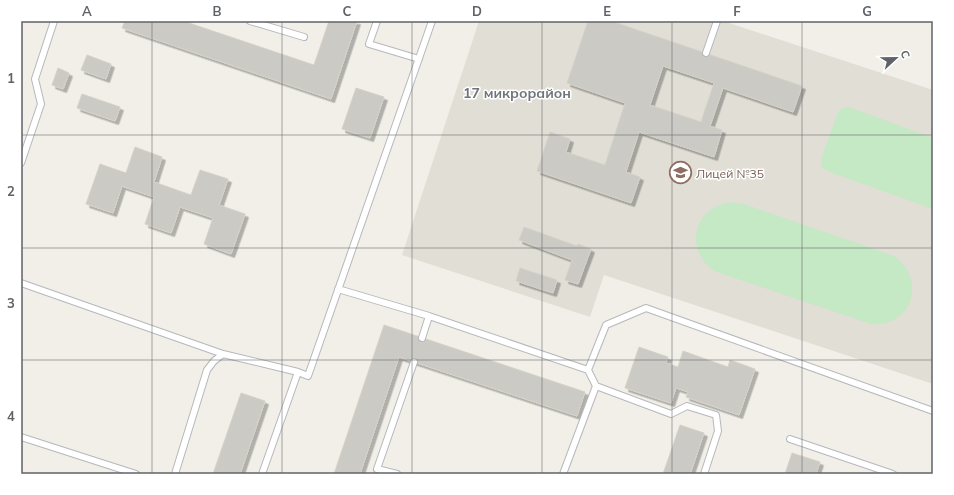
<svg xmlns="http://www.w3.org/2000/svg" width="954" height="495" font-family="Mulish,sans-serif">
<defs>
<filter id="shadow"><feDropShadow dx="3.5" dy="3.5" stdDeviation="0" flood-color="#0004"/></filter>
</defs>
<rect width="100%" height="100%" fill="#f1efe8"/>
<path fill="#e1ded6" d="M479,21H723L933,90V384L604,275L590,317L402,255Z"/>
<path fill="#c5e8c5" d="M849,107L933,138V209L827,171L821,166V159L838,112L843,108Z
M730,202L744,204L894,256C927,279 913,327 871,324L714,271C684,249 693,209 730,202Z"/>
<path fill="#cccac5" stroke="#d6d1c6" fill-rule="evenodd" filter="url(#shadow)" d="M125,21H183L314,65L329,21H357L331,99L122,28Z
M588,21H611L802,86L793,112L723,88L710,126L722,130L714,157L639,132L626,172L640,177L631,203L537,171L550,132L570,139L566,152L605,165L625,103L567,83ZM663,66L714,83L701,122L650,105Z
M87,55L111,64L106,79L81,70Z
M58,68L69,73L63,89L52,85Z
M356,88L384,97L370,138L342,129Z
M82,94L120,107L115,121L77,108Z
M135,147L162,157L154,182L191,195L200,170L228,179L219,205L245,214L231,254L204,244L213,218L180,207L171,233L145,224L154,197L122,186L113,213L86,204L100,164L126,173Z
M524,227L577,246L578,244L591,249L578,284L565,280L572,260L519,240Z
M520,268L557,280L553,293L516,281Z
M384,325L585,392L577,416L399,357L360,474H334Z
M639,347L668,357L666,363L678,367L683,351L728,367L730,360L755,369L739,415L686,397L688,392L676,388L671,403L625,388Z
M241,393L265,401L240,474H213Z
M680,425L704,433L690,474H663Z
M792,453L820,462L816,474H785Z"/>
<g fill="none" stroke-linecap="round" stroke-linejoin="round">
<defs>
<path id="service" d="M250,21L304,37
M377,21L369,44L419,59
M706,53L717,21
M21,163L41,104L35,79L54,21
M21,283L223,354
M338,289L429,316
M422,338L429,316L588,370L596,386L563,474
M588,370L606,325L646,308L933,411
M596,386L671,414L687,406L716,415L718,431L704,474
M21,437L136,474
M790,439L893,474
M175,474L207,370L214,361L223,354L298,372
M262,474L298,372L308,376L432,21
M397,474L377,469L414,362"/>
</defs>
<use href="#service" stroke="#b5b8bc" stroke-width="8"/>
<use href="#service" stroke="#fff" stroke-width="6"/>
</g>
<path fill="none" stroke="#5f6368" stroke-width="1" stroke-opacity="0.55" d="M152,21V474M282,21V474M412,21V474M542,21V474M672,21V474M802,21V474M21,135H933M21,248H933M21,360H933"/>
<defs>
<symbol id="school-ring" viewBox="-11 -11 22 22"><circle r="9.5" fill="#fff" stroke="#8d6e63" stroke-width="1.5"/><path d="M0-5L7-2L0 1L-7-2ZM-4 1L0 2.5L4 1V4Q0 6-4 4Z" fill="#8d6e63"/></symbol>
</defs>
<g fill-rule="evenodd">
<use href="#school-ring" x="668" y="160" width="25" height="25"/>
</g>
<g text-anchor="middle" dominant-baseline="central" stroke-width="3" stroke-linejoin="round" paint-order="stroke">
<g font-size="12" fill="#785e54" stroke="#fff" text-anchor="start">
<text x="696" y="173">Лицей №35</text>
</g>
<g font-size="14" font-weight="bold" fill="#70757a" stroke="#fff">
<text x="517" y="93">17 микрорайон</text>
</g>
</g>
<rect width="954" height="495" fill="none" stroke="#ffffff" stroke-width="44"/>
<g transform="translate(896 58) rotate(68)" stroke="#ffffff" stroke-width="3" paint-order="stroke">
<path d="M0-3L7 15L0 10L-7 15Z" fill="#5f6368"/>
<text y="-6" font-size="11" font-weight="bold" text-anchor="middle" fill="#5f6368">С</text>
</g>
<rect x="22" y="22" width="910" height="451" fill="none" stroke="#5f6368" stroke-width="1.5"/>
<g font-size="13" text-anchor="middle" font-weight="bold" fill="#5f6368">
<text x="87" y="16">A</text>
<text x="217" y="16">B</text>
<text x="347" y="16">C</text>
<text x="477" y="16">D</text>
<text x="607" y="16">E</text>
<text x="737" y="16">F</text>
<text x="867" y="16">G</text>
<text x="11" y="83">1</text>
<text x="11" y="196">2</text>
<text x="11" y="308">3</text>
<text x="11" y="421">4</text>
</g>
</svg>
